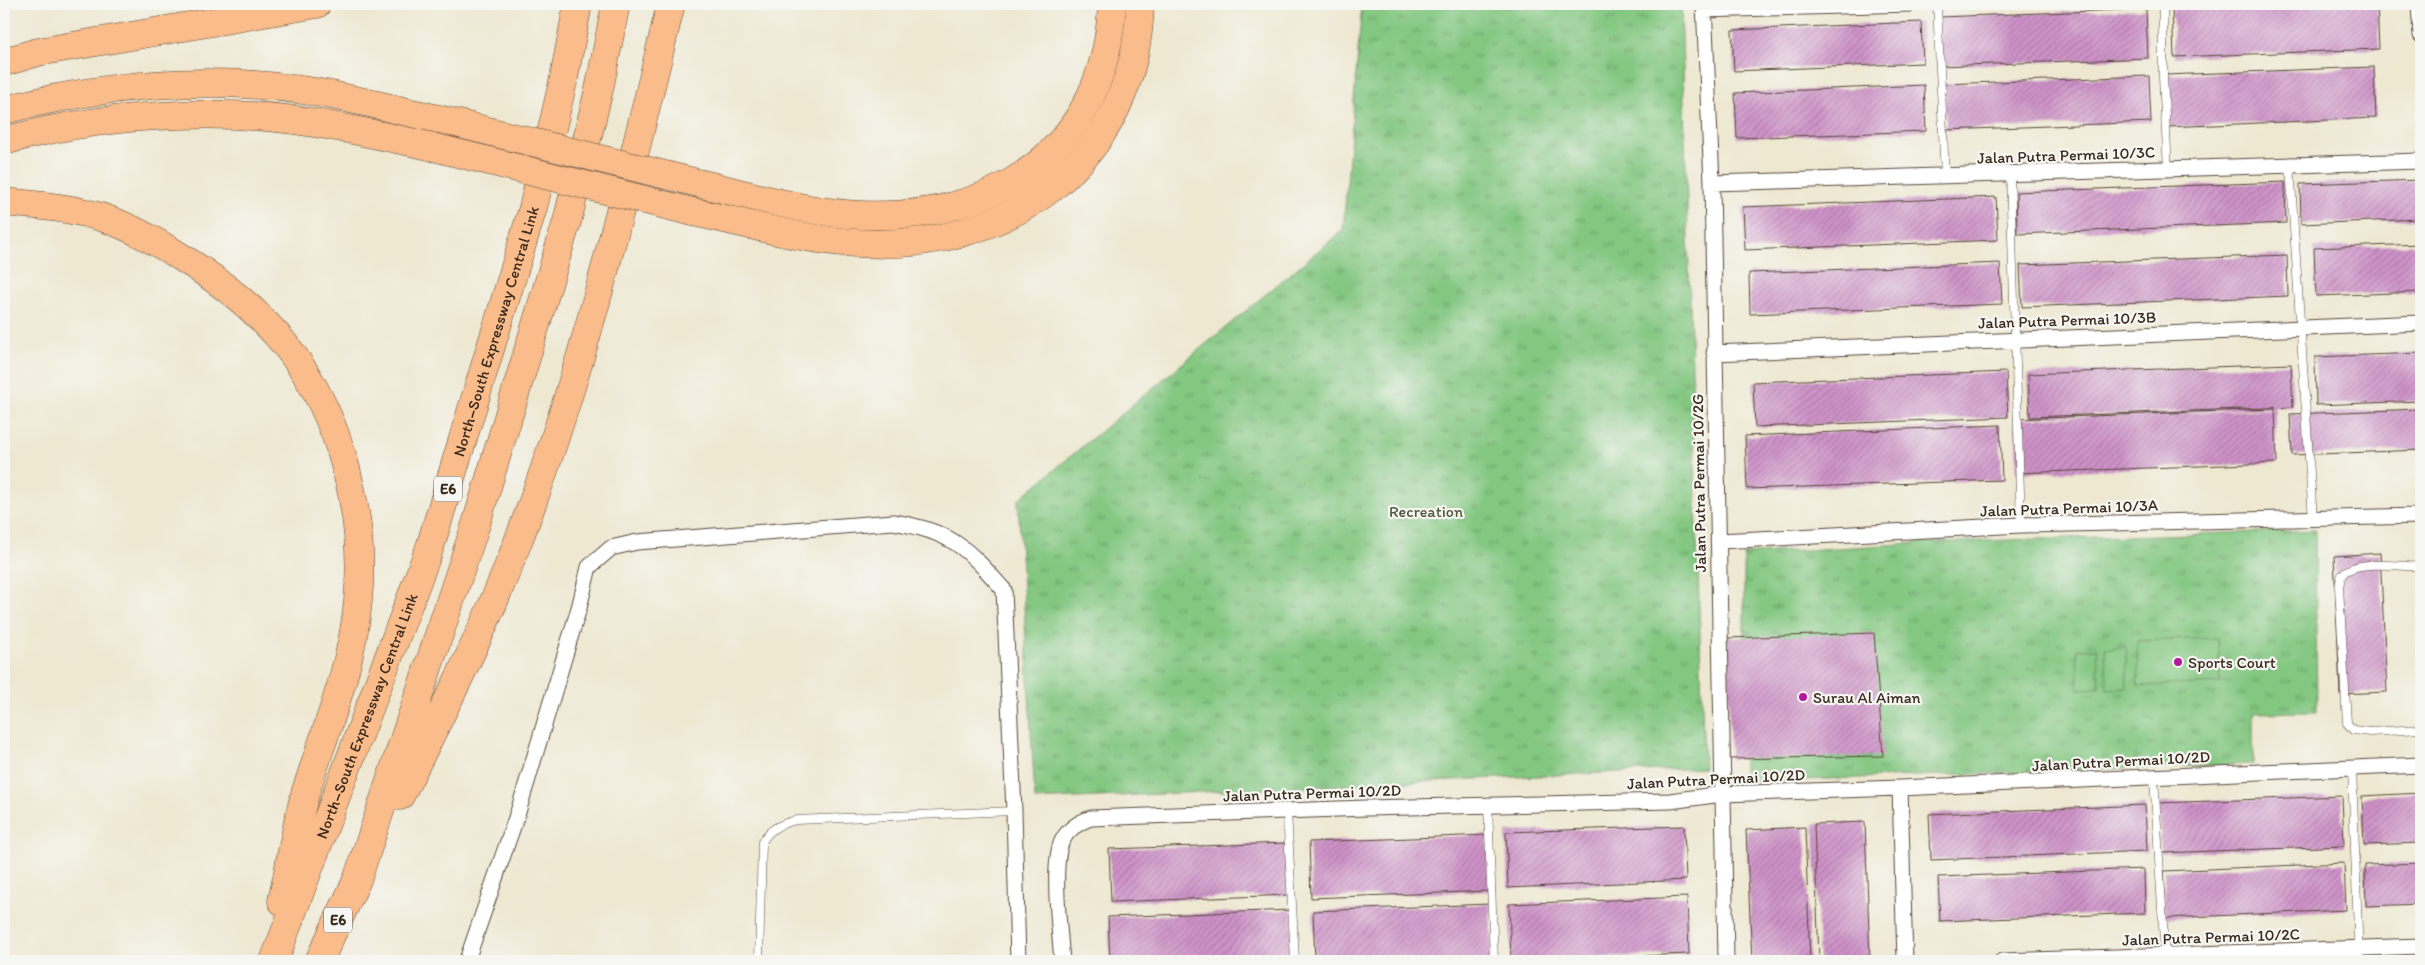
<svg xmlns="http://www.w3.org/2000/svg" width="2425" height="965" font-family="Itim,sans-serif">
<defs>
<pattern id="grass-tufts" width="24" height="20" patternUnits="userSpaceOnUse" patternTransform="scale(1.25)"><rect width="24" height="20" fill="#83c781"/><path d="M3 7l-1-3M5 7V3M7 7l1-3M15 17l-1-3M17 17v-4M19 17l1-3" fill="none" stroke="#6ca269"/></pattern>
<pattern id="building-hatch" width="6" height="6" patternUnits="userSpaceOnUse" patternTransform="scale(1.25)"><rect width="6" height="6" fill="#cf93c9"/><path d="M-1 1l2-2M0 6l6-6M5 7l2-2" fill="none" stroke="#a978a3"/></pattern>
</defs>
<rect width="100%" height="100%" fill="#f6f6f2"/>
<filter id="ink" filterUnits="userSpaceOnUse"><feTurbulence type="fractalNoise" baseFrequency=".02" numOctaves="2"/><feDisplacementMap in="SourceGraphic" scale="10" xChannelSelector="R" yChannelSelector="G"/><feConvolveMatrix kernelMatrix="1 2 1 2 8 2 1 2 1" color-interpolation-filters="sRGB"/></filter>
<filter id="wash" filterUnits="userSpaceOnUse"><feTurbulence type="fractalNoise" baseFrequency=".0096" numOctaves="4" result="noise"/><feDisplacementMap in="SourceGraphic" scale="20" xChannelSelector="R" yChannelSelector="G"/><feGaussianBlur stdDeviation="1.12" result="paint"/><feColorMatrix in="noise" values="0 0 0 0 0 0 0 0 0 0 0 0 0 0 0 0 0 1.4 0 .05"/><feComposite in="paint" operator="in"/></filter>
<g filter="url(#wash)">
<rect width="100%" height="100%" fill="#eee8d1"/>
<path fill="url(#grass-tufts)" stroke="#5f7850" d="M1362,4H1681L1704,768L1035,800L1018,500L1343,230Z
M2315,530L2317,712L2253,713V764L1744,782V554L1915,543Z"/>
<path fill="#83c781" stroke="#5f7850" d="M2218,638L2220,683L2138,686L2137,641Z
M2126,647L2127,688L2107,689L2105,648Z
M2097,648L2099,688L2078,689L2077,649Z"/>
<g id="blocks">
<path fill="url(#building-hatch)" d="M2305,4H2377L2379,49L2174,57L2172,9Z
M2146,9L2148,58L1941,66L1939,17Z
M1921,22L1923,63L1734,71L1732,30Z
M2374,67L2376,118L2167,127L2165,75Z
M2149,76L2151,122L1946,130L1944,84Z
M1924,85L1926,131L1737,138L1735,93Z
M2421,180V219L2301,224L2300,184Z
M2285,182L2286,223L2017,234L2016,192Z
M1996,197L1998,240L1745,250L1743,207Z
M2421,244V292L2316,296L2314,248Z
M2287,255L2288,296L2022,307L2020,265Z
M2000,263L2002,304L1750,314L1749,273Z
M2421,353V401L2316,405L2315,357Z
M2291,364L2293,407L2030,417L2028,374Z
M2006,372L2008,417L1755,427L1753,382Z
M2275,409L2277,463L2017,473L2015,419Z
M2421,409V450L2292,455L2290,414Z
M2000,425L2002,480L1747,489L1745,436Z
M2380,553L2387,692L2340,694L2334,556Z
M1874,633L1883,756L1730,759L1727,638Z
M2421,793V843L2364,845L2362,796Z
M2342,796L2344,846L2161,853L2159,803Z
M2145,805L2147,851L1931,860L1929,814Z
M1865,822L1870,961H1819L1814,824Z
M1684,826L1686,880L1508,888L1506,832Z
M1805,827L1810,961H1752L1746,830Z
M1488,835L1490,891L1311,898L1309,842Z
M1288,843L1289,895L1111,902L1109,849Z
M2344,863L2346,910L2166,918L2164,871Z
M2421,863V904L2366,906L2365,865Z
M2144,869L2145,913L1940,921L1938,877Z
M1687,897L1689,954L1511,961L1509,904Z
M1490,904L1493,961H1315L1313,911Z
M1292,910L1294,961H1110L1108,917Z"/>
</g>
</g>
<g filter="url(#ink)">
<use href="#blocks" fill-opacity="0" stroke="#564639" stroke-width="1"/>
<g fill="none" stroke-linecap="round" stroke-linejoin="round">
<defs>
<path id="lane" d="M1937,4L1945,176
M2163,4V77L2168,169
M2290,166L2313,520
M2010,173L2021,525
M2421,567C2403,566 2354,559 2342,575C2340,578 2340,583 2339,587L2347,723L2353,730L2370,732L2421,729
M2352,767L2359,961
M2154,777L2165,957
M1488,805L1494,961
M1287,811L1295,961
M759,961L762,842C770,828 781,824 796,820L1014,811"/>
<path id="street" d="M1704,4L1712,183L1726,961
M2419,4L2421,35
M1704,10L1910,4
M1712,183L2421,161
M1714,353L2421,323
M1719,541L2021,525L2421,516
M1900,788L1905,961
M467,960L518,812L579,608L589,567L611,548L637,542L893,522C951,531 966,547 1004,590L1014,811L1018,961
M1062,961C1060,933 1051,865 1062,841C1068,829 1079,822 1091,818L1366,808L1670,801L1722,794L1900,788L2421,765
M2002,961L2421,946"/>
<g id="highway">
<path d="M4,62L38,52L317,4"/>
<path d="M4,110C102,85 208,75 309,91C353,98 396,110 439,119"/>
<path d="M4,141C93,116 202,108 295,120C341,126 387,137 433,147"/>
<path d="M702,184C754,196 808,213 862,215C999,221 1106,147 1112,4"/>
<path d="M4,202C38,205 74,208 107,219C135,229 159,243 184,259C223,283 258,311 287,347C341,416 366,515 358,601C352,668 325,731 305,794C295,829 290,866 282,901"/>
<path d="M693,212C747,223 801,240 856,243C1008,253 1136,162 1140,4"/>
<path d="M400,796C438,721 477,645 508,567C581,386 625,193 671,4"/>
<path id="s1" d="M274,961L430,547L533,208L564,78L578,4"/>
<path d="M319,961L357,880L476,524L568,218L600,85L616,4"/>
</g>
</defs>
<use href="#lane" stroke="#564639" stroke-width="9"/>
<use href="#street" stroke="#564639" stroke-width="17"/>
<use href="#highway" stroke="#564639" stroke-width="29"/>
<use href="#lane" stroke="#fff" stroke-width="8"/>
<use href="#street" stroke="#fff" stroke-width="15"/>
<use href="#highway" stroke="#f9bc8a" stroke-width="28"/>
<defs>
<path id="highway-bridge" d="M439,119L702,184
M433,147L693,212"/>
</defs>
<use href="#highway-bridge" stroke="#564639" stroke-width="29" stroke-linecap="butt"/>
<use href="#highway-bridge" stroke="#f9bc8a" stroke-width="28"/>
</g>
</g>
<g fill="#b5179e" stroke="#f6f6f2" stroke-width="2">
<circle cx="2178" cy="662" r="5"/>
<circle cx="1803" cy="697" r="5"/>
</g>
<g text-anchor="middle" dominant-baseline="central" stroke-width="4.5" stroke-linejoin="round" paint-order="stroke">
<g fill="#f6f6f2" stroke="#73675e" stroke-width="1">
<rect x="434" y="476.5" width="28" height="25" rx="4"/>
<rect x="324" y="907.5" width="28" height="25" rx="4"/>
</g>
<g font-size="15" font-weight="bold" fill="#3b2a1e">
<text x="448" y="489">E6</text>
<text x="338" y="920">E6</text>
</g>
<g font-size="16" fill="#3b2a1e" stroke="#f6f6f2">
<text transform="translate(2066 155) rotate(-2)">Jalan Putra Permai 10/3C</text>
<text transform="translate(2067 320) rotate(-2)">Jalan Putra Permai 10/3B</text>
<text stroke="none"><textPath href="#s1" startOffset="668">North–South Expressway Central Link</textPath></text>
<text transform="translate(1699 483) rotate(-91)">Jalan Putra Permai 10/2G</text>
<text transform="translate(2069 508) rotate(-2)">Jalan Putra Permai 10/3A</text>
<text stroke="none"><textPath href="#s1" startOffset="262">North–South Expressway Central Link</textPath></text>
<text transform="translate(2121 761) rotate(-3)">Jalan Putra Permai 10/2D</text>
<text transform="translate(1716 779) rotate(-3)">Jalan Putra Permai 10/2D</text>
<text transform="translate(1312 793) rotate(-2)">Jalan Putra Permai 10/2D</text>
<text transform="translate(2211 937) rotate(-2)">Jalan Putra Permai 10/2C</text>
</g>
<g font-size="16" fill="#51593c" stroke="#f6f6f2">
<text x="1426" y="511">Recreation</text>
</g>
<g font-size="16" fill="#3b2a1e" stroke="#f6f6f2" text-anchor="start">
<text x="2188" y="662">Sports Court</text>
<text x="1813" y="697">Surau Al Aiman</text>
</g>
</g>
<rect width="2425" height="965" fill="none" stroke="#f6f6f2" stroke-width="20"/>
</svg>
